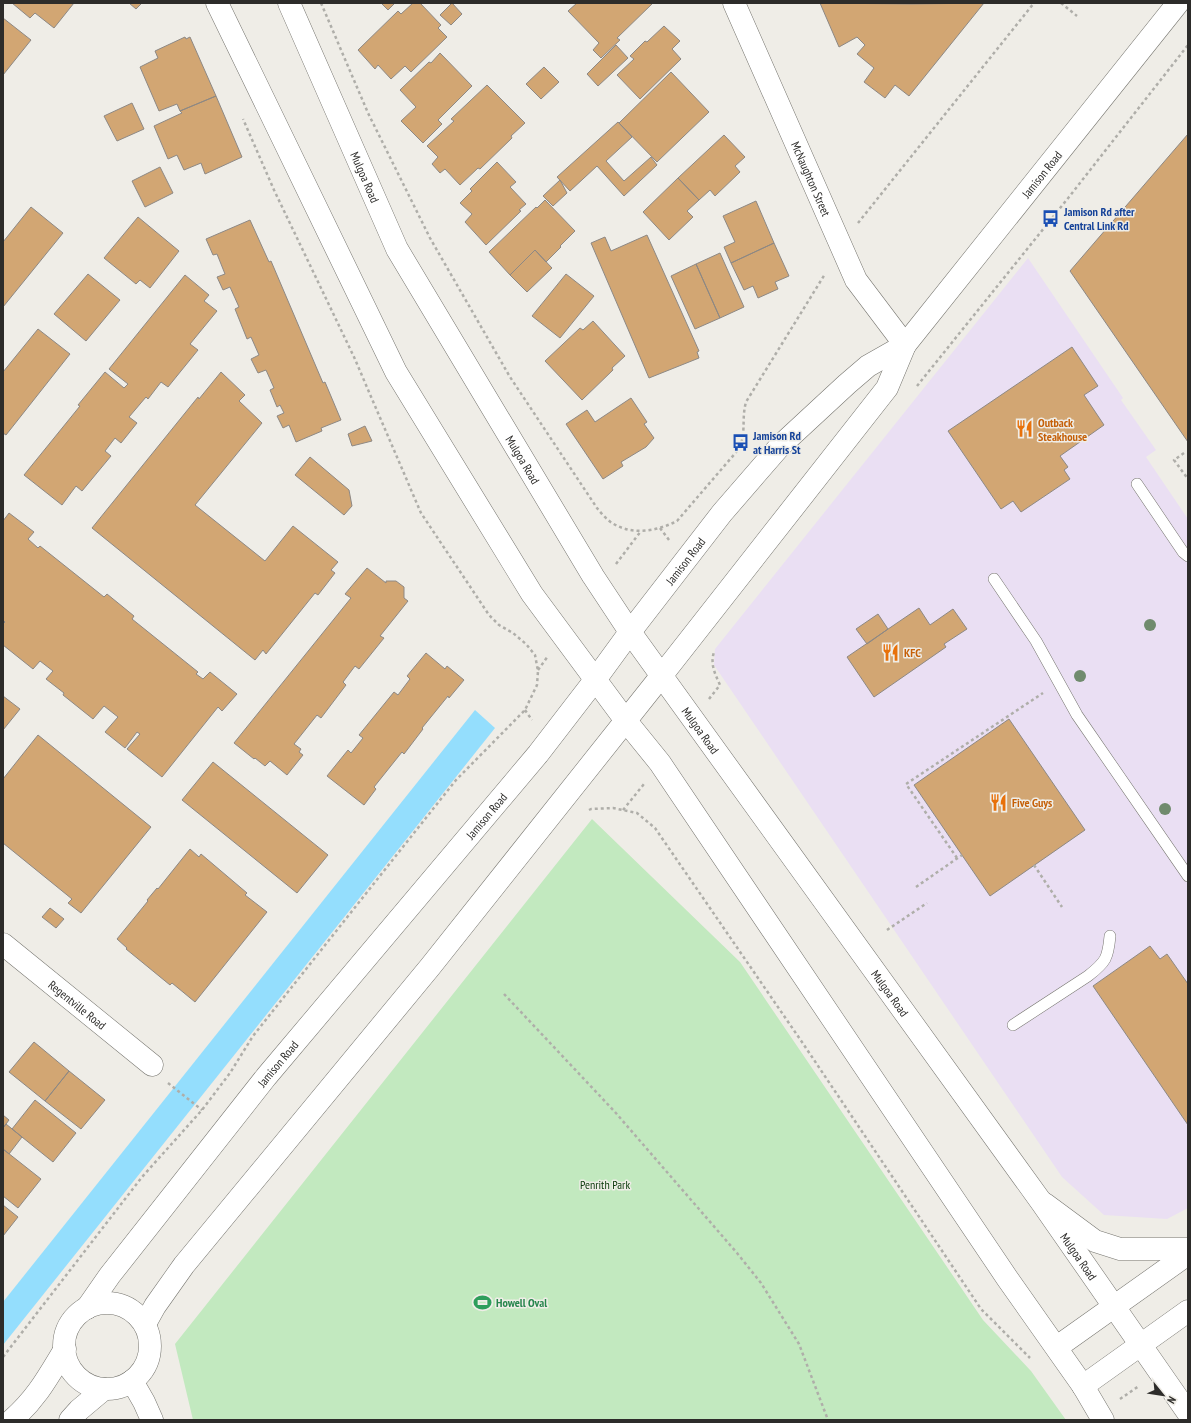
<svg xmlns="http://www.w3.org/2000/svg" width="1191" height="1423" font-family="'PT Sans Narrow',sans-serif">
<rect width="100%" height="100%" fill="#efede7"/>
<path fill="#eadff3" d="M1028,258L1123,398L1121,400L1156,450L1146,457L1188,519V1208L1167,1219L1104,1215L1062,1177L714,665L715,649Z"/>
<path fill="#c2e9bf" d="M592,819L740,962L983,1320L1031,1371L1066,1420H193L175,1344Z"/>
<path fill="#94defd" d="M475,710L495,728L3,1345V1302Z"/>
<path fill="#d2a673" stroke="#8d8884" d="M12,3H74L54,28L35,13L30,18Z
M129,3H142L136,9Z
M381,3H395L388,10Z
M413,3H420L441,25L438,28L447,37L411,72L405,66L391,79L378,65L375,69L358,50L398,11L401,14Z
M452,3L462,14L451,25L440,15Z
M577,3H653L617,38L620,40L601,58L593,50L599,43L568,11Z
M820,3L912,4L984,3L909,96L895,85L885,98L864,82L874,68L857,54L865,45L857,37L839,47Z
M3,18L31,40L3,75Z
M664,26L680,41L672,49L681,59L640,99L617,75L634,59L630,56L645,41L647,42Z
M185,37L186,39L190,37L216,96L180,111L177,104L159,111L140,67L158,58L155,51Z
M616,45L628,58L598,86L587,74Z
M440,53L472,86L438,120L442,124L423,143L401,121L416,107L400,90L429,62L431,63Z
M544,67L559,82L541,99L526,84Z
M671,72L709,112L657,162L619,123Z
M487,85L525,123L511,136L512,138L480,169L478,168L460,185L445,169L440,173L432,164L438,157L427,146L454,121L451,119Z
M216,96L242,157L205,174L201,163L184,170L177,155L168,159L154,126L182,113L180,111Z
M132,103L144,129L117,141L104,116Z
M618,122L632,137L606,161L624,181L651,157L657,165L624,196L597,166L570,191L557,177Z
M1188,134V442L1070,271Z
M724,135L745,157L735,166L740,172L715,196L710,190L699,200L678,178Z
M497,162L516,182L510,187L526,204L519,210L521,211L486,245L465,222L472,214L460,203L472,191L470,189Z
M160,167L173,193L145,207L132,181Z
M678,178L699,200L687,211L693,217L669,240L643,212Z
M560,180L567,193L553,206L543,196Z
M545,200L575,231L560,246L561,247L546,262L535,250L510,275L489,252L536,207L537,208Z
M756,201L774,243L731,263L724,247L735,242L723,216Z
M31,207L63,233L3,307V242Z
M138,217L179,251L150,288L140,280L136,284L104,258Z
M250,220L269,262L271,261L323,383L325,382L341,420L321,428L322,431L296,442L289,425L283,428L277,416L284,413L280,405L277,407L270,390L274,388L266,370L258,373L251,359L259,355L251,337L247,339L235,309L239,307L230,287L223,290L217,277L225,274L217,254L213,255L206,239Z
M647,235L699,351L697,352L699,358L649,378L591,243L605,237L611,251Z
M774,243L789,276L775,282L778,289L758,298L753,286L744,290L731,263Z
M535,250L552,268L527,292L510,275Z
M720,253L744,307L720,318L696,264Z
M696,264L720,318L695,329L671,276Z
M88,274L120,300L86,341L54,314Z
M566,274L594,296L560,338L532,316Z
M185,275L209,295L204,301L217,311L190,344L198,350L168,387L161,382L148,399L146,397L129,417L137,423L121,443L115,438L105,451L111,456L82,491L76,486L62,505L24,475L80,406L78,405L105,372L124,388L128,384L109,369Z
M593,321L625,356L612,368L613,370L582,400L545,361L580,328L583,330Z
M38,329L70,354L6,435L3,433V372Z
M1072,347L1098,386L1084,395L1104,425L1060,456L1068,467L1064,470L1070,479L1021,512L1013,501L1001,509L948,431Z
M221,372L245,395L239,401L262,423L195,505L265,561L293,526L338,562L331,570L335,573L318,595L315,593L266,654L263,650L255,660L92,528L198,397L199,399Z
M631,398L647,422L644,424L654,438L646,447L621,462L623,466L603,479L566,424L587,410L595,422Z
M365,426L372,441L352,446L348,434Z
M310,457L349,490L352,506L344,515L295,475Z
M9,513L34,532L28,539L38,548L40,546L104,597L107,594L134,616L132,619L198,672L196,674L203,679L210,672L237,694L222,711L218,707L162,777L127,749L140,734L137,732L125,748L105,732L118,717L104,706L93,719L63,695L64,693L46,679L53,671L40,661L33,669L3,645V624L5,622L3,620V521Z
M367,568L386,583V581H396L404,587V598L408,601L380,636L384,638L359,669L355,666L343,682L346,685L321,718L317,715L294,744L301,749L299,752L303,755L287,775L270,761L265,766L255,758L254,759L234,743L351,598L345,594Z
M919,608L930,625L953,609L967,629L944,644L946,647L874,697L847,657Z
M878,614L888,629L867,644L856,629Z
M426,653L445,669L447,666L464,680L449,698L448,696L422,728L423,729L404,754L402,752L374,787L376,789L364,805L327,776L348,750L351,753L363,738L359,735L394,692L398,695L410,679L407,676Z
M3,696L20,709L3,730Z
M1009,719L1085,830L990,896L914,785Z
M38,735L151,827L81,913L68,903L72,899L3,843V779Z
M213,762L328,855L297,893L182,800Z
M190,849L199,857L201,854L247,893L245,895L267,912L195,1002L172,983L170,985L126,949L127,948L117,939L148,901L147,900L157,888L158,889Z
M50,908L64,919L56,928L42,917Z
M1150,946L1160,959L1167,954L1188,984V1125L1093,986Z
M34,1042L69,1071L45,1101L9,1072Z
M69,1071L105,1100L81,1129L45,1101Z
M35,1100L76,1133L53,1162L12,1129Z
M3,1115L9,1120L3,1128Z
M6,1124L22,1137L9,1154L3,1149V1128Z
M3,1149L41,1179L18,1208L3,1196Z
M3,1205L18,1217L3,1236Z"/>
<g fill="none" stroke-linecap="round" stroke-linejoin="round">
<defs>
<path id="service" d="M1137,484L1183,552L1188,556
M994,579L1036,641L1077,715L1188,876
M1013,1025L1088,976C1106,962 1108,958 1110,936"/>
<g id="minor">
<path id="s1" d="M734,3L856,280L905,345"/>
<path id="s2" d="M3,944L152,1065"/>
<path d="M1045,1204L1095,1241L1120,1249H1188"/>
<path d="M1057,1347L1188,1254"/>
<path d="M1083,1386L1188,1311"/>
</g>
<g id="tertiary">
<path id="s3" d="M630,632L722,513L780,446L847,384L868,366L905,345"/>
<path id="s4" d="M662,675L887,388L905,345L1178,3"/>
<path d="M132,1381L144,1402L152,1420"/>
</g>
<g id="secondary">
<circle cx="107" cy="1346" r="43"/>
<path id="s5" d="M87,1308L110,1275L266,1077L538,754L595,680L630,632"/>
<path d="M145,1324L155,1306L184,1265L430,967L662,675"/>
<path d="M12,1420C37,1398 48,1377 65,1349"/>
<path d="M70,1420L79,1410L104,1389"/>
</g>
<g id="primary">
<path d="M217,3L396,372L532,594L626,721L660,763L1007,1278L1083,1386L1103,1420"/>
<path id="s6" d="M289,3L397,249L593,576L630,632L1042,1203L1188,1413"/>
</g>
</defs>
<use href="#service" stroke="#76756f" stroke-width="12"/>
<use href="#minor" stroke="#76756f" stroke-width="23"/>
<use href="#tertiary" stroke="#76756f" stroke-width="23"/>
<use href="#secondary" stroke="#76756f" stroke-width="23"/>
<use href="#primary" stroke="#76756f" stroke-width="23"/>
<path stroke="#afaea9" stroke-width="2.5" stroke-dasharray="3 3" stroke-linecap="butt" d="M321,3L368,113L430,238L510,377L597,508C601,513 606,519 612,523C633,536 657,531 677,521L738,450C747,434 741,420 746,402L825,274
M1061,3L1077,16
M858,223L1034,3
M917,386L1069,197L1188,45
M1184,453L1174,460L1188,479
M660,528L669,540
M616,564L641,531
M538,670L548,656
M709,699L720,685C715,674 710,664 714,652
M525,710L532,720
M589,810L591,809L613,808L637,813L655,828L804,1045L981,1309L1030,1358
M623,810L644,784
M957,858L906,784L1043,693
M1034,865L1062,907
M916,887L962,855
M887,930L927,903
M504,994L615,1112L737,1253L761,1283L799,1344L828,1420
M168,1083L202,1110
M3,1357L142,1177L202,1110L230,1073L253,1036L456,780L525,710L537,685L538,671L535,655L526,644L513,633L499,625L489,615L421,513L354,357L274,190L243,119
M1120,1399L1139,1386"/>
<use href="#service" stroke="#fff" stroke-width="11"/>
<use href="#minor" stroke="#fff" stroke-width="22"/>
<use href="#tertiary" stroke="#fff" stroke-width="22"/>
<use href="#secondary" stroke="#fff" stroke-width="22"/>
<use href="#primary" stroke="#fff" stroke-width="22"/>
</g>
<g fill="#708b6d">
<circle cx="1150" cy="625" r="6"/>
<circle cx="1080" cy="676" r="6"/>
<circle cx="1165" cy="809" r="6"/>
</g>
<defs>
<symbol id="bus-bare" viewBox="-9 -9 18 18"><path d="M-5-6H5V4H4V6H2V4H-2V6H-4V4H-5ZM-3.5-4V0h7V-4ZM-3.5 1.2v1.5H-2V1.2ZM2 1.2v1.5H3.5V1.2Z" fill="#1a4fb4" stroke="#efede7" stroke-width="2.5" paint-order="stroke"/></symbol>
<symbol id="restaurant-bare" viewBox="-9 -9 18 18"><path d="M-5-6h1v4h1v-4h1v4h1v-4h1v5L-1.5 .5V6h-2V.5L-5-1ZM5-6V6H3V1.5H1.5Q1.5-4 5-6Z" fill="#e8710a" stroke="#efede7" stroke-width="2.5" paint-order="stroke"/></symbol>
<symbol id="stadium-bare" viewBox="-9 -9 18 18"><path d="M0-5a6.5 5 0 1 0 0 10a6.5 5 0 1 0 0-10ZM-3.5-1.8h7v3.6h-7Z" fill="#2e9e5b" stroke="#efede7" stroke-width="2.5" paint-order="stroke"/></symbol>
</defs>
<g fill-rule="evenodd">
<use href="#bus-bare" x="1038" y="206" width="25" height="25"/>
<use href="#restaurant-bare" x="1012" y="416" width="25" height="25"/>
<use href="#bus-bare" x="728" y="430" width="25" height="25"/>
<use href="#restaurant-bare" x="878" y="640" width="25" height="25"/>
<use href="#restaurant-bare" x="986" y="790" width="25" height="25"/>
<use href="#stadium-bare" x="470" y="1290" width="25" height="25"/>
</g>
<g text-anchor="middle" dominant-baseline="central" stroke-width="3" stroke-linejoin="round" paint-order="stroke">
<g font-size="12" fill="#2d2c2a" stroke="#efede7">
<text stroke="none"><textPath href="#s4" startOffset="630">Jamison Road</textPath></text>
<text stroke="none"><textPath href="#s6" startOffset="190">Mulgoa Road</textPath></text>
<text stroke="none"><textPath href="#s1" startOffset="192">McNaughton Street</textPath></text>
<text stroke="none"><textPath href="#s6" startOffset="514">Mulgoa Road</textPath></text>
<text stroke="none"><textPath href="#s3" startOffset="90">Jamison Road</textPath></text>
<text stroke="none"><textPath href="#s6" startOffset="838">Mulgoa Road</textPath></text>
<text stroke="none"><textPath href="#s5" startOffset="634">Jamison Road</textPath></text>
<text stroke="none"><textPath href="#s6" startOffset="1162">Mulgoa Road</textPath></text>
<text stroke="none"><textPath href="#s2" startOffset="96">Regentville Road</textPath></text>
<text stroke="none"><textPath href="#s5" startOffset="310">Jamison Road</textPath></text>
<text stroke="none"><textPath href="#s6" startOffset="1486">Mulgoa Road</textPath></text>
</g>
<g font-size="12" font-weight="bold" fill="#164399" stroke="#efede7" text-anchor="start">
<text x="1064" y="211">Jamison Rd after<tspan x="1064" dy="14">Central Link Rd</tspan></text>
<text x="753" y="435">Jamison Rd<tspan x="753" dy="14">at Harris St</tspan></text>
</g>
<g font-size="12" font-weight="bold" fill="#c56008" stroke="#efede7" text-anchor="start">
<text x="1038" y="422">Outback<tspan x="1038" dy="14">Steakhouse</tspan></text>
<text x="904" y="652">KFC</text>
<text x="1012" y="802">Five Guys</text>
</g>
<g font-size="12" fill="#093a09" stroke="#efede7">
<text x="605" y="1184">Penrith Park</text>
</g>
<g font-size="12" font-weight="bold" fill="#27864d" stroke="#efede7" text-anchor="start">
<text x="496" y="1302">Howell Oval</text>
</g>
</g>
<rect width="1191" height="1423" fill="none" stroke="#2d2c2a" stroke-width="8"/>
<g transform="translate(1163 1395) rotate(120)" stroke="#efede7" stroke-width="3" paint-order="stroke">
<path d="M0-3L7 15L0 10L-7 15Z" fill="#2d2c2a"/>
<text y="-6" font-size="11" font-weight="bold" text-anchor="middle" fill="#2d2c2a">N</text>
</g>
</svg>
